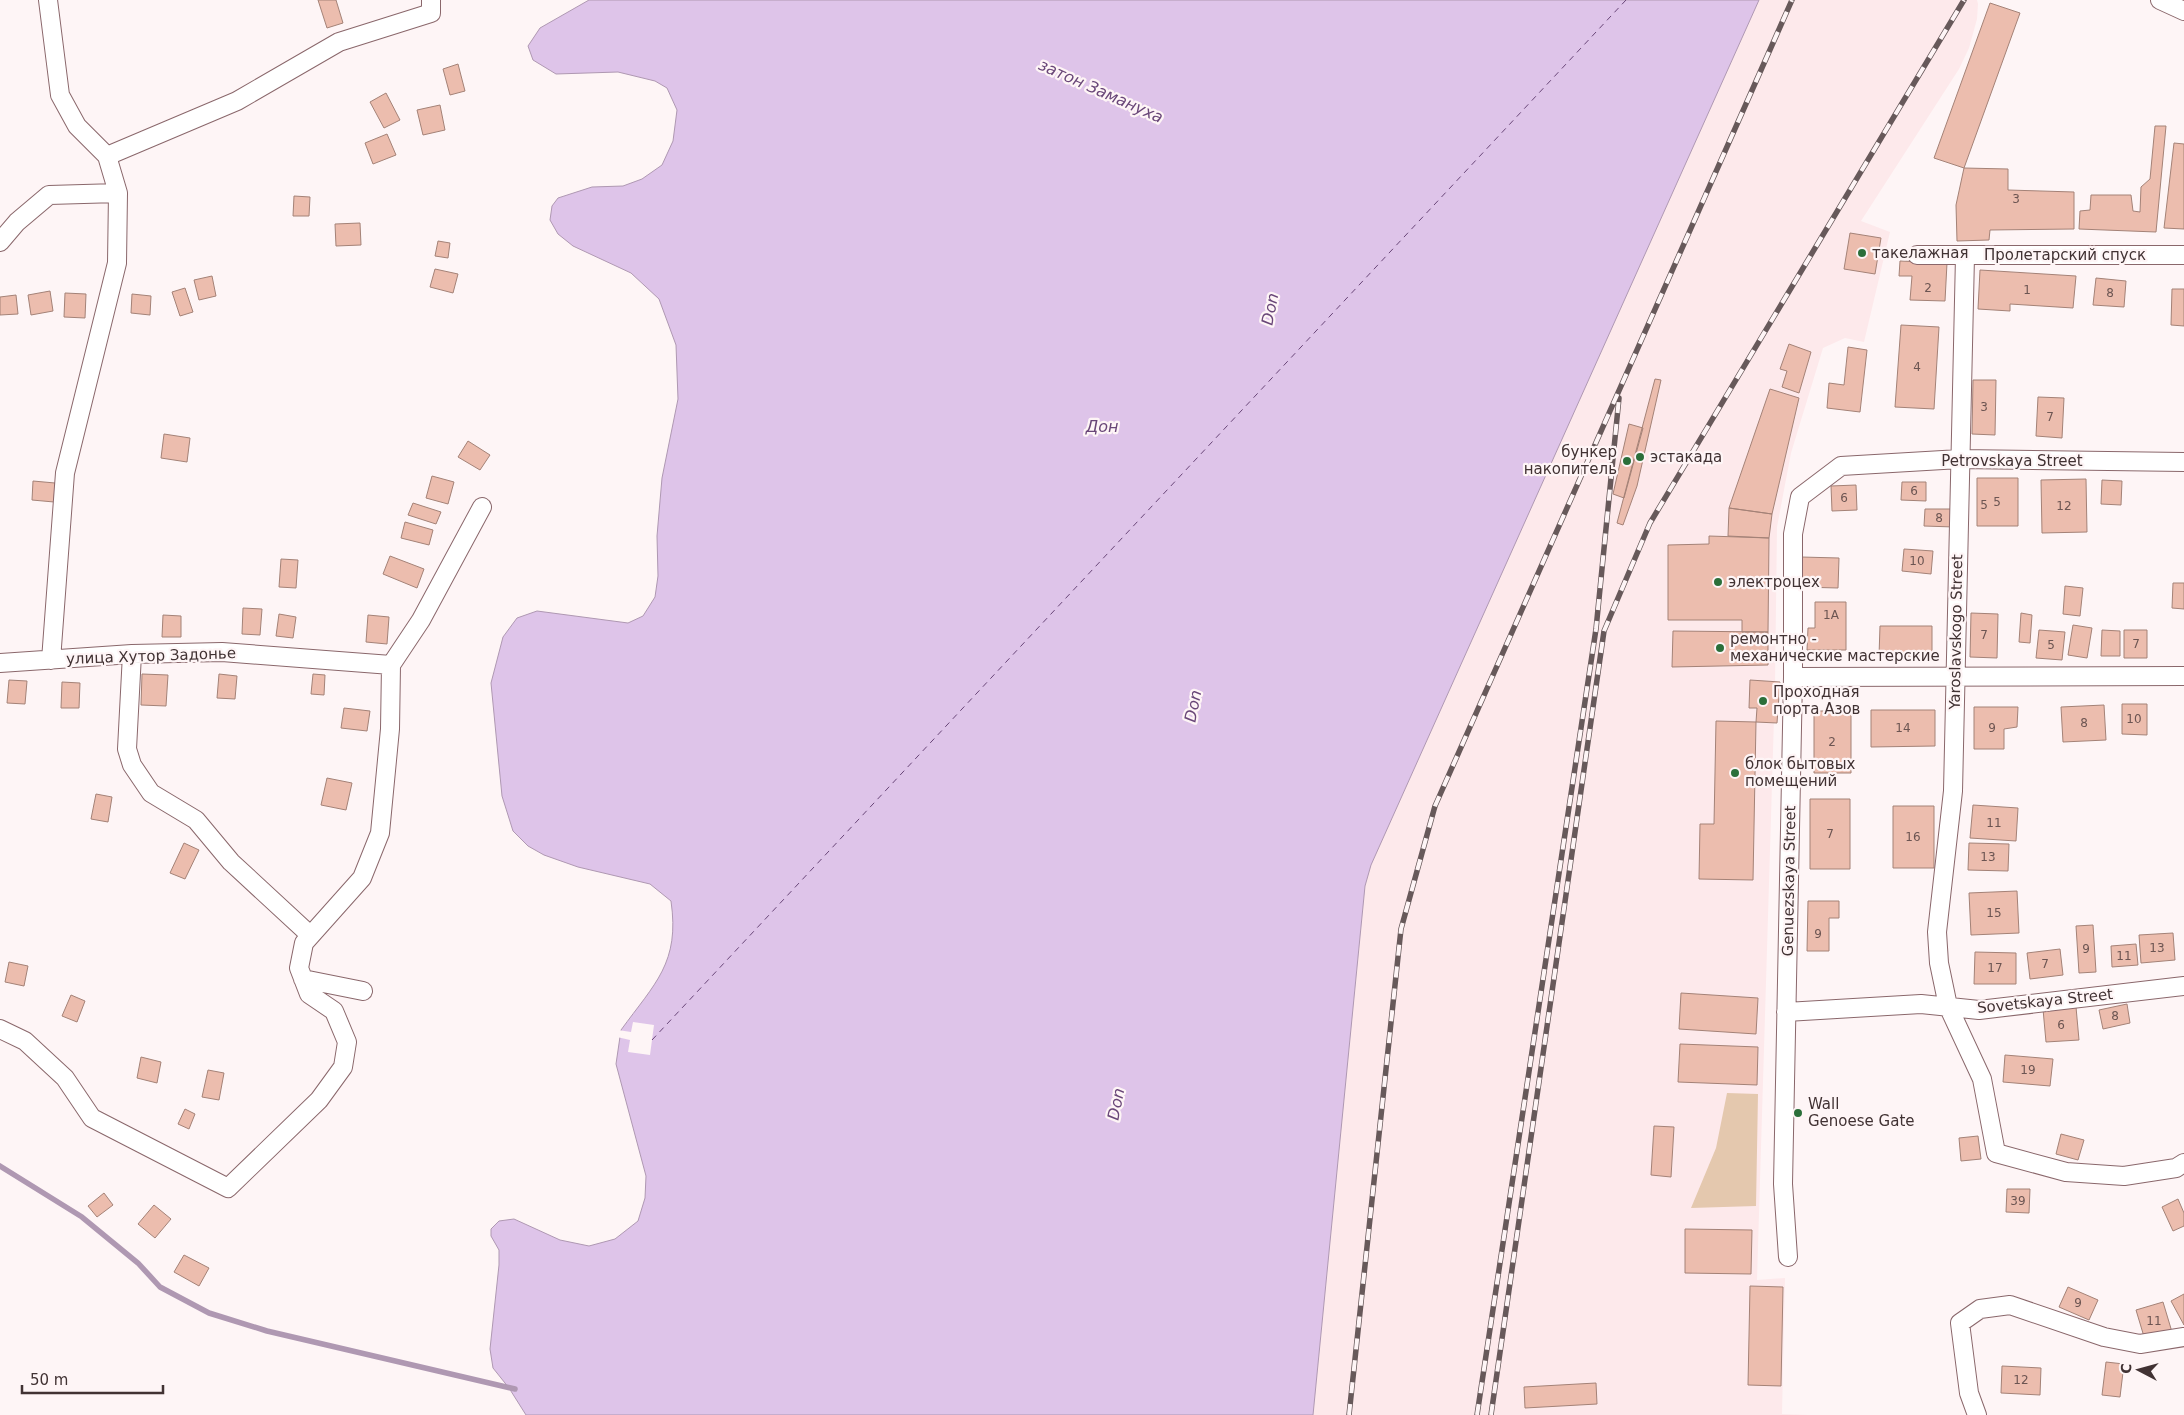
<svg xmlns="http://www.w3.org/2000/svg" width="2184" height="1415" font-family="'DejaVu Sans',sans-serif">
<rect width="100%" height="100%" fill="#fef5f6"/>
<path fill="#fde9eb" d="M1759,0H1977L1978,4L1977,19L1969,48L1959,69L1861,221L1890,232L1864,342L1845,338L1823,348L1791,453L1777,527L1775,685L1757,1280L1785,1278L1782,1414L1808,1415H1313L1365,886L1371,864Z"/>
<path fill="#e4c8ae" d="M1727,1093L1758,1094L1756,1206L1691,1208L1716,1148Z"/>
<path fill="#dec4e9" stroke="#af98b2" d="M589,0H1759L1371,865L1365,886L1313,1415H526L509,1388L493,1368L490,1349L499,1265V1250L491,1236V1229L499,1221L514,1219L560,1240L589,1246L615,1239L638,1221L645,1198L646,1176L616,1064L621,1030C655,983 680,963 671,901L650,884L578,867L544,855L528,846L513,831L502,796L491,683L503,637L517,618L537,611L628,623L643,616L655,597L658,576L657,536L662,478L678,399L676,345L659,299L631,273L573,246L558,234L550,220L552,206L558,198L592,187L623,186L642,179L662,165L673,141L677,110L667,88L655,81L618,72L556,74L533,60L528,46L540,28Z"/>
<path fill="#fef5f6" d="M633,1022L654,1025L650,1055L628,1052L630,1040L617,1037L618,1030L631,1032Z"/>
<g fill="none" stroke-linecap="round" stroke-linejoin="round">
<path stroke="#af98b2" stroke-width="5.5" d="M0,1166L82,1217L138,1263L160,1287L209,1313L267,1331L515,1389"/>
<path stroke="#694678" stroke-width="1" stroke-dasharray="6 5" stroke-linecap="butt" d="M652,1040L1626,0"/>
</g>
<path fill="#ecbdae" stroke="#a48277" d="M318,0H336L343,23L327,28Z
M1990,3L2020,13L1964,168L1934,158Z
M458,64L465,91L450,95L443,69Z
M386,93L400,120L384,128L370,102Z
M440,105L445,130L423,135L417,110Z
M2155,126H2166L2156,232L2079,229L2080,211L2090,210L2091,195H2131L2133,211L2140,212L2141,187L2150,179Z
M387,134L396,155L373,164L365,143Z
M2174,143L2184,144V229L2164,228Z
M1964,168L2008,169V190L2074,192V229L1990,230L1989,240L1957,241L1956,205Z
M294,196L310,197L309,216H293Z
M360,223L361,245L336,246L335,224Z
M1850,233L1881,238L1875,274L1844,269Z
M438,241L450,243L448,258L435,256Z
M1900,261L1947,263L1945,301L1910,300L1912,276H1899Z
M435,269L458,274L453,293L430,287Z
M1980,270L2076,276L2073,308L2010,304V311L1978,309Z
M212,276L216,296L199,300L194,280Z
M2096,278L2126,281L2124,307L2093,305Z
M185,288L193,312L180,316L172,292Z
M2172,289H2184V326L2171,325Z
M50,291L53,311L31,315L28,295Z
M65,293L86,294L85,318L64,317Z
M132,294L151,296L150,315L131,313Z
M16,295L18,314L0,315V297Z
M1901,325L1939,327L1934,409L1895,407Z
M1789,344L1811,352L1799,393L1782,387L1787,371L1780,369Z
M1848,347L1867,350L1860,412L1827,408L1829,383L1844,385Z
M1655,379L1661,380L1637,486L1623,525L1617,523Z
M1973,380H1996L1995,435L1972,434Z
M1770,389L1799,398L1772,514L1729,508Z
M2038,397L2064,398L2062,438L2036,436Z
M1629,424L1643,428L1624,498L1613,494Z
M164,434L190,438L187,462L161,458Z
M468,441L490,455L480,470L458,457Z
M432,476L454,482L448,504L426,498Z
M1977,478H2018V526H1977Z
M2086,479L2087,532L2042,533L2041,480Z
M2102,480L2122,481L2121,505L2101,504Z
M33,481L55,483L54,502L32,500Z
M1902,482H1926V501L1901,500Z
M1856,485L1857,510L1832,511L1831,486Z
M413,503L441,512L436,524L408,515Z
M1729,508L1772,514L1769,538L1728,536Z
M1925,509H1954V527L1924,526Z
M405,522L433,530L429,545L401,538Z
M1709,536L1769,538L1768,632H1742V620H1668V545L1709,544Z
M1904,549L1933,551L1931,574L1902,571Z
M390,556L424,569L417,588L383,574Z
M1801,557L1839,558L1838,588L1800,587Z
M281,559L298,560L296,588L279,587Z
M2173,583H2184V609L2172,608Z
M2065,586L2083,588L2080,616L2063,614Z
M1815,602H1846V650H1807L1808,628H1815Z
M243,608L262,609L260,635L242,634Z
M1971,613L1998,614L1997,658L1970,657Z
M2021,613L2032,615L2030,643L2019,642Z
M279,614L296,617L293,638L276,636Z
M163,615L181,616V637H162Z
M368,615L389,617L387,644L366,642Z
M2073,625L2092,628L2087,658L2068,655Z
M1880,626H1932V656H1879Z
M2039,630L2065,632L2062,660L2036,658Z
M2102,630L2120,631V656H2101Z
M2124,630H2147V658H2124Z
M1673,631L1768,632V665L1672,667Z
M142,674L168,675L166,706L141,705Z
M219,674L237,676L235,699L217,698Z
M313,674L325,675L324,695L311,694Z
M9,680L27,681L25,704L7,703Z
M1750,680L1780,682L1777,723L1756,722L1757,708H1749Z
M62,682L80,683L79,708H61Z
M2122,704H2147V735L2122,734Z
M2104,705L2106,740L2063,742L2061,707Z
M1974,707H2018L2017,727L2004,729V749H1974Z
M344,708L370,711L367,731L341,728Z
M1871,710H1935V746L1871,747Z
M1814,711H1851V773H1814Z
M1716,721L1756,722L1753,880L1699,879L1700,824H1714Z
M327,778L352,783L346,810L321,805Z
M96,794L112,797L108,822L91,819Z
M1810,799H1850V869H1810Z
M1973,805L2018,808L2016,841L1970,838Z
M1893,806H1934V868H1893Z
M184,843L199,850L185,879L170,873Z
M1969,843L2009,844L2008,871L1968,870Z
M2017,891L2019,933L1971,935L1969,893Z
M1808,901H1839V918H1829V951H1807Z
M2093,925L2096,972L2079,973L2076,926Z
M2173,933L2175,960L2141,963L2139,935Z
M2136,944L2138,965L2112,967L2111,946Z
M2060,949L2063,975L2030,979L2027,953Z
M1975,952L2016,953V984H1974Z
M9,962L28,966L24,986L5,982Z
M1681,993L1758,998L1756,1034L1679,1029Z
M71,995L85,1001L77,1022L62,1016Z
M2127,1004L2130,1023L2103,1029L2099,1010Z
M2076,1007L2079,1040L2046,1042L2043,1009Z
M1680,1044L1758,1047L1757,1085L1678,1082Z
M2005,1055L2053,1059L2050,1086L2003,1082Z
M141,1057L161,1062L157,1083L137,1078Z
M208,1070L224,1073L219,1100L202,1097Z
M185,1109L195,1114L189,1129L178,1124Z
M1654,1126L1674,1127L1671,1177L1651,1175Z
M2061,1134L2084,1140L2078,1160L2056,1154Z
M1978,1136L1981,1159L1961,1161L1959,1138Z
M2007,1189H2030L2029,1213L2006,1212Z
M104,1193L113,1205L97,1217L88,1206Z
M2178,1199L2184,1213V1226L2173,1231L2162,1207Z
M154,1205L171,1219L155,1238L138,1224Z
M1685,1229L1752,1230L1751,1274L1685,1273Z
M184,1255L209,1268L199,1286L174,1272Z
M1750,1286L1783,1287L1781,1386L1748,1385Z
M2068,1287L2098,1300L2089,1320L2059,1307Z
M2184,1294V1325L2171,1301Z
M2163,1302L2172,1332L2145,1340L2136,1310Z
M2106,1362L2124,1364L2120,1397L2102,1395Z
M2002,1366L2041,1368L2040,1395L2001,1393Z
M1596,1383L1597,1404L1525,1408L1524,1387Z"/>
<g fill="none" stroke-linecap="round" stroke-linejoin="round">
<defs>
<path id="minor" d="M48,0L60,95L77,126L107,156L118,193L117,263L65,473L51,660
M2160,0L2184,11
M107,156L237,101L339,42L431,13V0
M0,242L17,222L49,195L118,193
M1917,255H2184
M1965,256L1953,791L1937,932L1939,963L1948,1006L1982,1079L1996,1153L2066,1172L2124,1176L2176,1168L2184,1163
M132,654L127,749L132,765L151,793L196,820L231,862L310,935
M0,663L132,654L222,652L391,665
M1793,677L2184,676
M303,979L363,991
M1786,1012L1921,1004L1979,1010L2184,986
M0,1029L25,1041L65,1078L92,1118L228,1188L319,1100L343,1067L347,1042L334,1011L309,994L299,968L304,943L362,878L380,833L390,729L391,665L421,620L482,507
M1788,1257L1783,1184L1793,677V534L1800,497L1841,466L1960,459L2184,462
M1977,1415L1969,1393L1960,1323L1980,1309L2010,1305L2104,1337L2140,1344L2184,1337"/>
</defs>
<use href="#minor" stroke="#8a676b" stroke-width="20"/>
<use href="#minor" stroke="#fff" stroke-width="18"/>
<defs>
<path id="rail" d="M1349,1415L1401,929L1435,806L1792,0
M1477,1415L1596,629L1619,398
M1491,1415L1604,631L1650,523L1964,0"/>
</defs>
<use href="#rail" stroke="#67595a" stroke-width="5.5"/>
<use href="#rail" stroke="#fef5f6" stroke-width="4" stroke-dasharray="11" stroke-linecap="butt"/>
</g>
<g fill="#2b6f3a" stroke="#fef5f6" stroke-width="2">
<circle cx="1862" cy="253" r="5"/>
<circle cx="1640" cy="457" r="5"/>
<circle cx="1627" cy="461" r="5"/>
<circle cx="1718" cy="582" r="5"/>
<circle cx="1720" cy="648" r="5"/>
<circle cx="1763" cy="701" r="5"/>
<circle cx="1735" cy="773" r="5"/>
<circle cx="1798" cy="1113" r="5"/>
</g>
<g text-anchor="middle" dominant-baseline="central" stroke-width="4.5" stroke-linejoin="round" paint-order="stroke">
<g font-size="12" fill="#6c5552">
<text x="2016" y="199">3</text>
<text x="1928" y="288">2</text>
<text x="2027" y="290">1</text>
<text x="2110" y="293">8</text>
<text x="1917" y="367">4</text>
<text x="1984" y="407">3</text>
<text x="2050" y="417">7</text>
<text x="1914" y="491">6</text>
<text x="1844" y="498">6</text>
<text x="1997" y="502">5</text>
<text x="1984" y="505">5</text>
<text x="2064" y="506">12</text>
<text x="1939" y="518">8</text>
<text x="1917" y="561">10</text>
<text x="1831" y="615">1А</text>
<text x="1984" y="635">7</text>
<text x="2136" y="644">7</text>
<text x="2051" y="645">5</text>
<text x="2134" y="719">10</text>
<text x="2084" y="723">8</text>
<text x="1903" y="728">14</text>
<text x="1992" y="728">9</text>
<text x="1832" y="742">2</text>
<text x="1994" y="823">11</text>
<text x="1830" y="834">7</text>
<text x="1913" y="837">16</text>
<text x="1988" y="857">13</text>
<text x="1994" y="913">15</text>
<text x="1818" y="934">9</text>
<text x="2157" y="948">13</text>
<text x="2086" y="949">9</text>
<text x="2124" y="956">11</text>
<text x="2045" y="964">7</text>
<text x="1995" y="968">17</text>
<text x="2115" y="1016">8</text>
<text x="2061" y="1025">6</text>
<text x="2028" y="1070">19</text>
<text x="2018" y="1201">39</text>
<text x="2078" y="1303">9</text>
<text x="2154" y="1321">11</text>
<text x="2021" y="1380">12</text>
</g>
<g font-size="15" fill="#413233" stroke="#fef5f6" text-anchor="start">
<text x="1872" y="253">такелажная</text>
<text x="1617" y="452" text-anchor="end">бункер<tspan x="1617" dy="17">накопитель</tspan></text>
<text x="1650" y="457">эстакада</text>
<text x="1728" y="582">электроцех</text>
<text x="1730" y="639">ремонтно -<tspan x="1730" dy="17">механические мастерские</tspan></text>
<text x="1773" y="692">Проходная<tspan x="1773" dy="17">порта Азов</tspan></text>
<text x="1745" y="764">блок бытовых<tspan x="1745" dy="17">помещений</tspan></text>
<text x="1808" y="1104">Wall<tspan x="1808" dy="17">Genoese Gate</tspan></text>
</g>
<g font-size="15" fill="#413233" stroke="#fef5f6">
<text x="2065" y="255">Пролетарский спуск</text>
<text x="2012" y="461">Petrovskaya Street</text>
<text transform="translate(1956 632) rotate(-89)">Yaroslavskogo Street</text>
<text transform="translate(151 656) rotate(-2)">улица Хутор Задонье</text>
<text transform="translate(1789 881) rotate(-89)">Genuezskaya Street</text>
<text transform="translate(2045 1001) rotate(-6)">Sovetskaya Street</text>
</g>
<g font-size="16" font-style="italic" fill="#694678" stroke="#fef5f6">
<text transform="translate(1101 91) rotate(24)">затон Замануха</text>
<text transform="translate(1270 309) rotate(-79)">Don</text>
<text x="1102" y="426">Дон</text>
<text transform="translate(1193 706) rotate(-79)">Don</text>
<text transform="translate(1116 1104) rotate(-79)">Don</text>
</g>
</g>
<g transform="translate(2139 1370) rotate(276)" stroke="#fef5f6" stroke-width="4" paint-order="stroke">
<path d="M0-4L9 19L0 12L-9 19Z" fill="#413233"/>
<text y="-8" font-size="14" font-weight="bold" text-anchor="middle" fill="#413233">С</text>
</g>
<path d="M22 1385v8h141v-8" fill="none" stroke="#413233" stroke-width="2.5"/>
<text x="30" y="1385" font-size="15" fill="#413233" stroke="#fef5f6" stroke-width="4" paint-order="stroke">50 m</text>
</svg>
